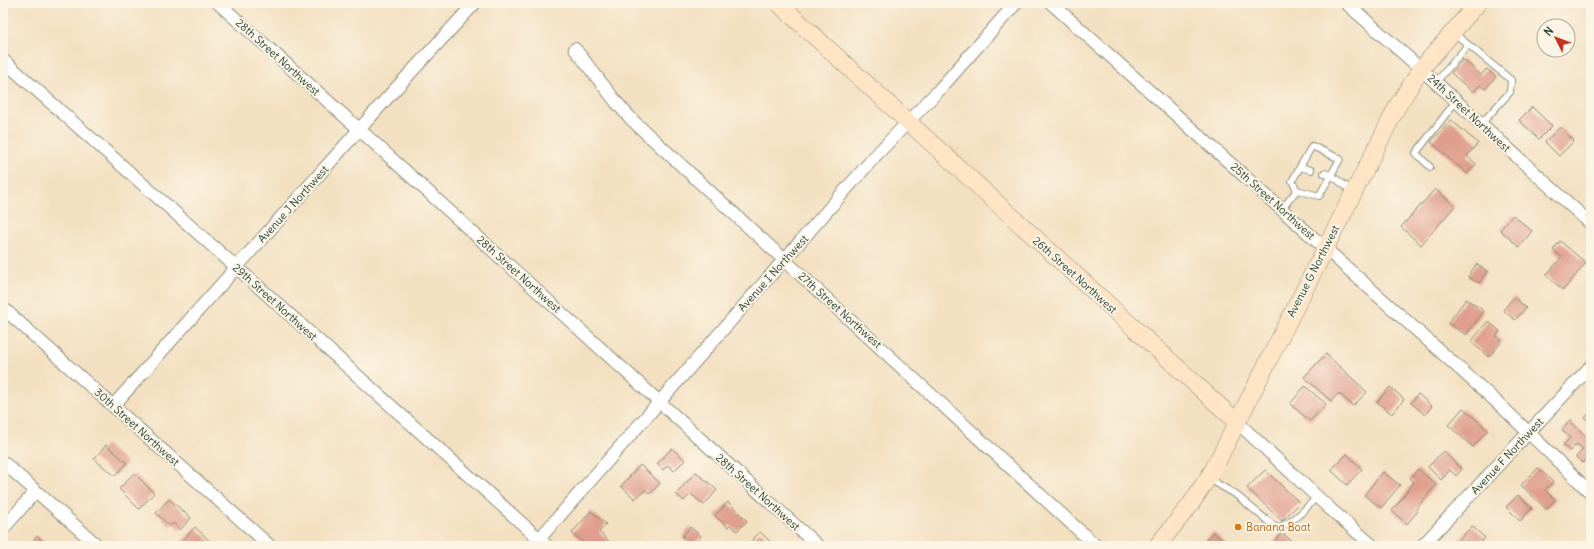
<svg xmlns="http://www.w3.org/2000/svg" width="1594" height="549" font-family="Delius,sans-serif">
<rect width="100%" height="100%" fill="#fcf5e5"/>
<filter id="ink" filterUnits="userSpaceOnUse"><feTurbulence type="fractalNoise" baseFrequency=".025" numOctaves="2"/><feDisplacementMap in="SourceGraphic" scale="8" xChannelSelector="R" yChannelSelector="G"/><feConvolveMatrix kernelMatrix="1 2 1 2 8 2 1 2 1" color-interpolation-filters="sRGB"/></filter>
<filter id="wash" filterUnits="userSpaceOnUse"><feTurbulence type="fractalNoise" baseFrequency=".012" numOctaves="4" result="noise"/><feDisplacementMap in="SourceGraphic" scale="16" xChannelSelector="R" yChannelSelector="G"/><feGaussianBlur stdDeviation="0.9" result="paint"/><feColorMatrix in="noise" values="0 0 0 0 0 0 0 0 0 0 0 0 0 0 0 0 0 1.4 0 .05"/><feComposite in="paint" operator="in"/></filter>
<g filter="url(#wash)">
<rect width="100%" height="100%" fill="#f3e0c1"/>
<g id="blocks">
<path fill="#e09f8e" d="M1463,59L1481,75L1487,69L1496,77L1485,89L1480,85L1473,92L1451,73Z
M1532,107L1552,126L1539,139L1519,120Z
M1451,120L1478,143L1467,156L1476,164L1467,174L1431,142Z
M1560,127L1574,141L1559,156L1545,142Z
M1435,189L1455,206L1421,245L1401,227Z
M1513,215L1532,231L1519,247L1500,230Z
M1560,241L1586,263L1563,290L1546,275L1562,257L1553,250Z
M1476,264L1487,271L1479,283L1468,277Z
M1514,297L1526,308L1515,320L1503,310Z
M1466,299L1484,311L1466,335L1448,323Z
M1488,321L1500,331L1496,336L1502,341L1489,357L1471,342Z
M1326,354L1367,392L1353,406L1339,393L1331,401L1304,377Z
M1305,386L1326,404L1310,421L1290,404Z
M1390,387L1404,399L1392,414L1377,402Z
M1418,394L1432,406L1425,415L1411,403Z
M1463,408L1488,430L1473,447L1448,425Z
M1591,411V424L1585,418Z
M1570,421L1591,441V455L1583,463L1576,457L1583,449L1577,444L1570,451L1563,445L1570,438L1562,430Z
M106,445L127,463L115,476L94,459Z
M672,448L685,460L674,471L668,465L663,470L657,464Z
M1443,451L1462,469L1456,476L1450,470L1441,480L1428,467Z
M1347,454L1362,469L1347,485L1331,470Z
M640,465L660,483L650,494L645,490L635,499L621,486Z
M1538,468L1553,482L1545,490L1555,500L1546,509L1521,485Z
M1418,469L1436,485L1416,509L1418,511L1407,524L1392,511L1414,482L1410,478Z
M1265,470L1300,503L1282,521L1247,488Z
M696,472L717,490L704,505L691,494L684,501L676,494Z
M1383,472L1400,485L1381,508L1364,495Z
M134,473L154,493L139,509L119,489Z
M1518,495L1532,508L1520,521L1506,507Z
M169,499L191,518L180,530L173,523L170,526L156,513Z
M728,502L747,521L737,531L730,525L728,527L715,516Z
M591,511L606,524L599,532L612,544L610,546H588L572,533Z
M1472,526L1485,538L1477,546H1453Z
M195,527L214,545V546H182L180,544Z
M690,527L701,536L692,546L682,537Z
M760,532L773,544L771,546H746Z
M1213,532L1229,546H1200Z
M1282,533L1294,543L1291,546H1270Z
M37,536L49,546H28Z"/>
</g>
</g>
<g filter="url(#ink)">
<use href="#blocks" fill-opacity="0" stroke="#898e7a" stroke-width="1"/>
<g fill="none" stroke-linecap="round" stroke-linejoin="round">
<defs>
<path id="lane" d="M1454,33L1511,80L1510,92L1481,124
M1436,82L1468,45
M1300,167L1311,170
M1430,167L1416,153L1456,101
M1297,190L1292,181L1312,146L1340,159L1331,175L1324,173
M1282,209L1297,190L1319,196L1331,175L1352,191
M1209,479L1235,494L1275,527C1289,528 1308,506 1317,497"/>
<path id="street" d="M218,3L360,130L818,546
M1051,3L1441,352L1499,404L1591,493
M1346,3L1421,69L1591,224
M575,49L617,103L632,120L1096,546
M3,60L271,298L547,546
M3,308L270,546
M113,406L389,96L475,3
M1237,422L1328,507L1373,546
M3,462L98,546
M3,529L35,492
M533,546L877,154L939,90L1016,3
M1422,546L1591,366"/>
<path id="secondary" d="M778,3L1237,422
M1157,546L1191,504L1213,470L1397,107L1421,69L1478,3"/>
</defs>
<use href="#lane" stroke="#898e7a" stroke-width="8"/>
<use href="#street" stroke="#898e7a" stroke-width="14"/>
<use href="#secondary" stroke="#898e7a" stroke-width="18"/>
<use href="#lane" stroke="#fff" stroke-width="6"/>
<use href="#street" stroke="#fff" stroke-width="12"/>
<use href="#secondary" stroke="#ffe4c6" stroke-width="17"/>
</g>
</g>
<circle fill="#e8710a" stroke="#fcf5e5" stroke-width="1.5" cx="1238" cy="527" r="4"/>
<g text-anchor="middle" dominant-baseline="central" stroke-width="4" stroke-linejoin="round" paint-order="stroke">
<g font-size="11" fill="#1f3d34" stroke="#fcf5e5">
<text transform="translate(278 57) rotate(42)">28th Street Northwest</text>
<text transform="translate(1469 113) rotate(43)">24th Street Northwest</text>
<text transform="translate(1273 201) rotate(42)">25th Street Northwest</text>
<text transform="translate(293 204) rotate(-48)">Avenue J Northwest</text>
<text transform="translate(1313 271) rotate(-63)">Avenue G Northwest</text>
<text transform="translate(773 273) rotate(-48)">Avenue I Northwest</text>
<text transform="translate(519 274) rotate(42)">28th Street Northwest</text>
<text transform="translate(1075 275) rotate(42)">26th Street Northwest</text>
<text transform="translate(275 302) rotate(42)">29th Street Northwest</text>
<text transform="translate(840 310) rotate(42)">27th Street Northwest</text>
<text transform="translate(137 427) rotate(42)">30th Street Northwest</text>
<text transform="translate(1507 456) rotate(-47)">Avenue F Northwest</text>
<text transform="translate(758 492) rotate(42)">28th Street Northwest</text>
</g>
<g font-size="11" fill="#c56008" stroke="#fcf5e5" text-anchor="start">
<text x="1246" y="527">Banana Boat</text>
</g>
</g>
<rect width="1594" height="549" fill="none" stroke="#fcf5e5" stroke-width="16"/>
<g transform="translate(1556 38) rotate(312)"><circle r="19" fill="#fcf5e5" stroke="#a4ab9e"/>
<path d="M0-3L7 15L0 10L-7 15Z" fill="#c8321e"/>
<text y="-6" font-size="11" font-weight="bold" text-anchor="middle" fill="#1f3d34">N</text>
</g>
</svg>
